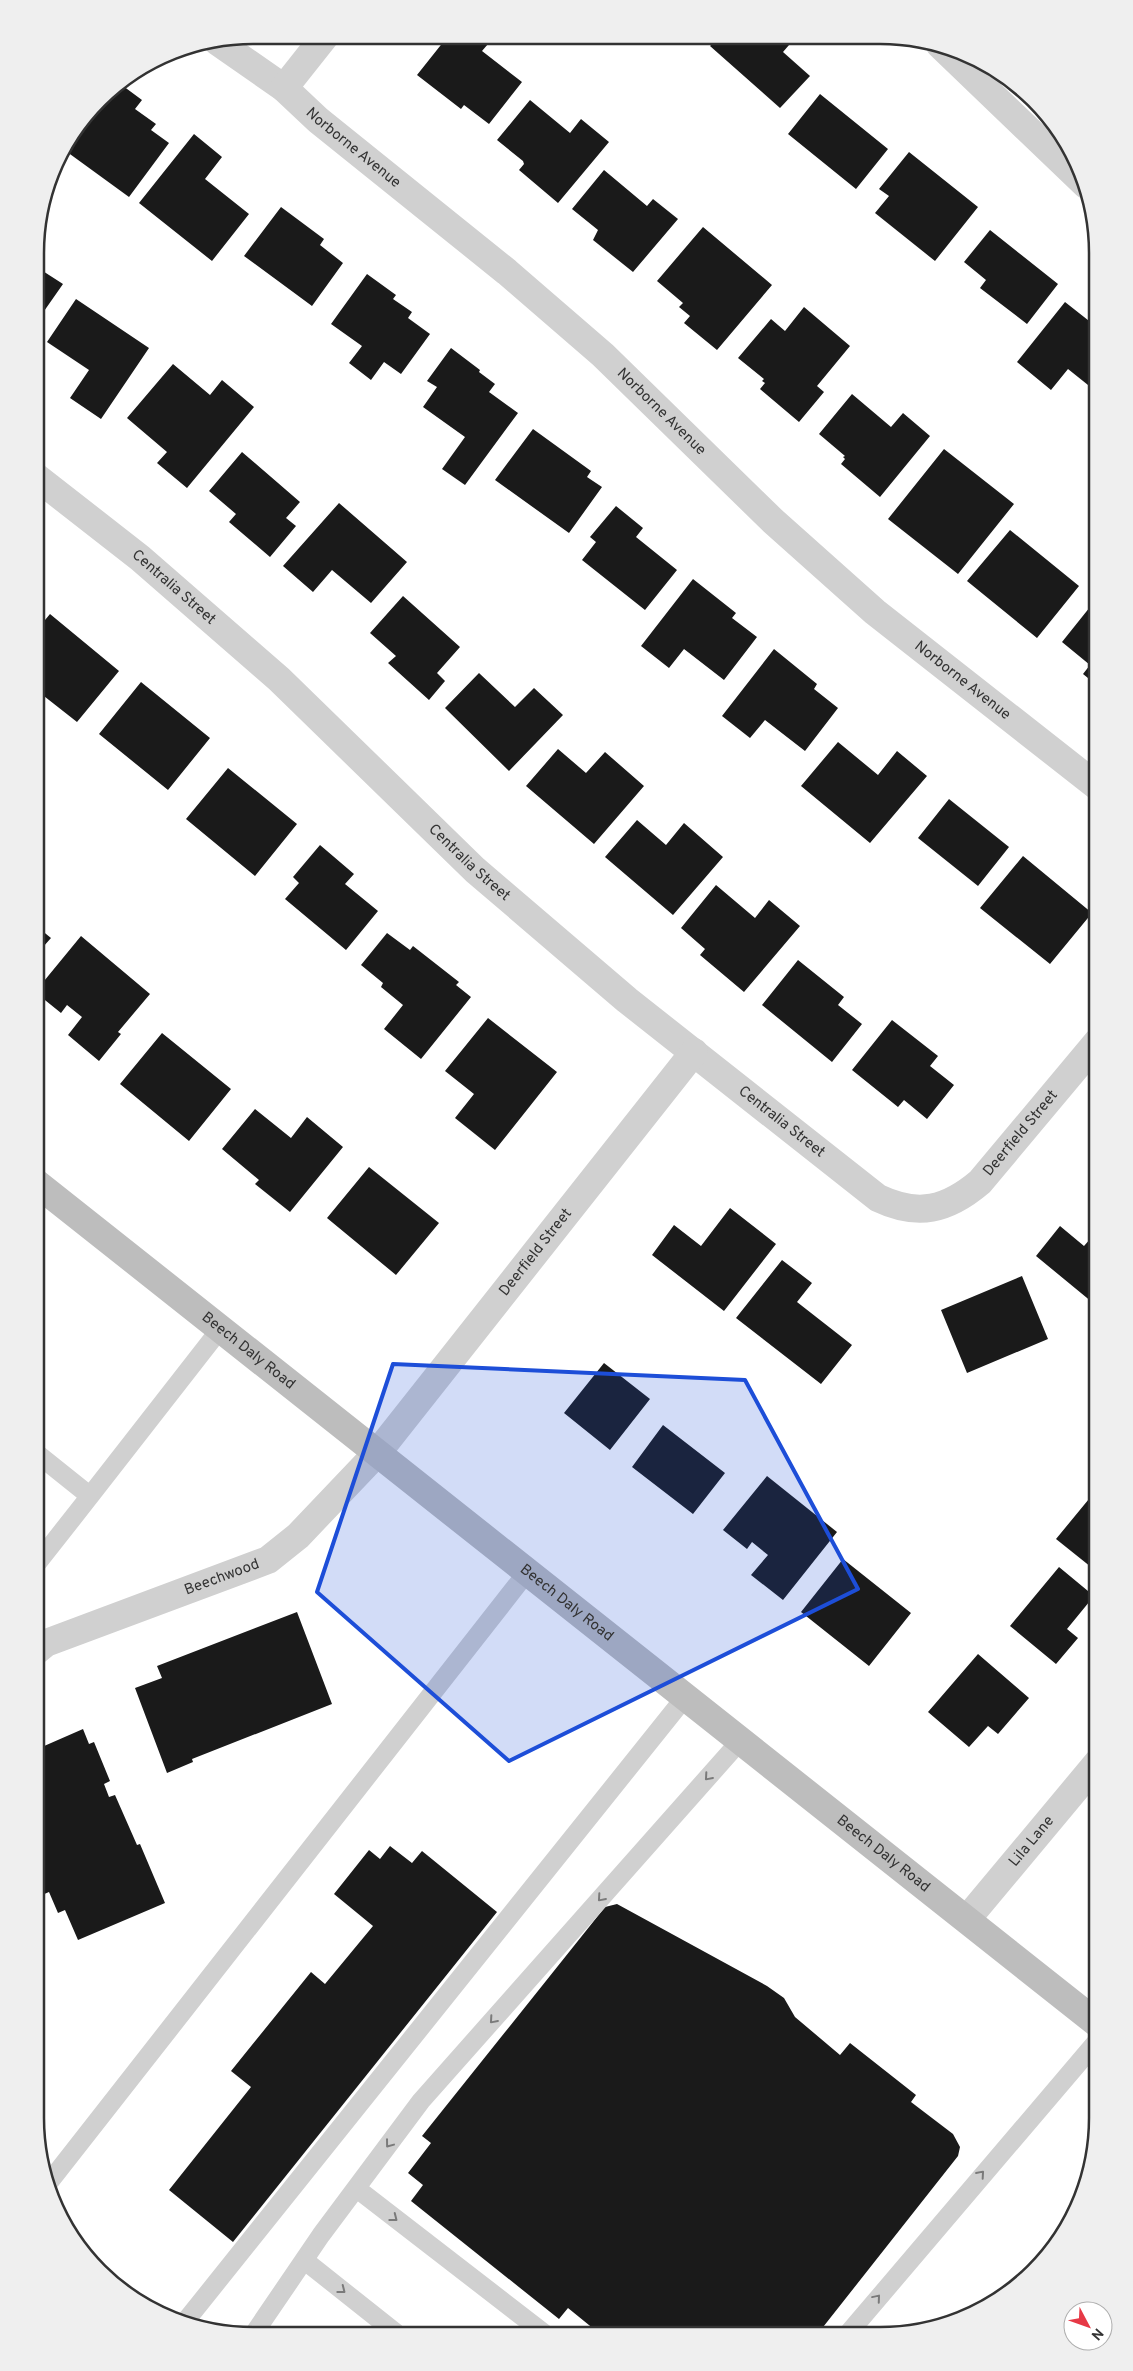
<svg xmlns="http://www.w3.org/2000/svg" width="1133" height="2371" font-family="Overpass,sans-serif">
<rect width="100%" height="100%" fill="#fff"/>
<path fill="#1a1a1a" d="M448,36H477L488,44L482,51L522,82L489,124L464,105L461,109L417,75Z
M718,38H795L783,52L810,76L780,108L710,46Z
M119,83L142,100L135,109L156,124L151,130L169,143L129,197L63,149L109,89Z
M820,94L888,149L856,189L788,134Z
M530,100L570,133L581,119L609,142L558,203L519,170L524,164L523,161L497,140Z
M194,134L222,157L205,179L249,214L212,261L139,203Z
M909,152L978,207L935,261L875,213L889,196L879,189Z
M604,170L647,206L653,199L678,219L633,272L593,240L598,230L572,209Z
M281,207L324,239L320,245L343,263L312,306L244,256Z
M703,227L772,285L717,350L684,323L690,316L679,307L683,303L657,281Z
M990,230L1058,284L1027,324L980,288L986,280L964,262Z
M35,266L63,284L35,324Z
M367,274L396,295L393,299L412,312L408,318L430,334L401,374L384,362L371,380L349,363L362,346L331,324Z
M76,299L149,348L101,419L70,398L89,370L47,342Z
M1065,302L1098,328V393L1068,369L1051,390L1017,362Z
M804,307L850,346L817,386L824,392L799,422L760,389L765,383L762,381L764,379L738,358L771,319L785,331Z
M451,348L480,370L479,372L495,384L489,392L518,413L465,485L442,469L465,437L423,407L437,387L427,381Z
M173,364L210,395L222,380L254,407L187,488L157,463L167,452L127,418Z
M852,394L891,427L903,413L930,436L880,497L841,464L845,459L843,457L845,456L819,434Z
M533,429L591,471L587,477L602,487L569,533L495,480Z
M944,449L1014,504L958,574L888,519Z
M242,452L300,502L286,518L296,526L270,557L229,522L236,514L209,491Z
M339,503L407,562L371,603L332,570L313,592L283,566Z
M616,506L643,528L636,537L677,570L645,610L582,560L596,542L590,537Z
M1010,530L1079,586L1037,638L967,581Z
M693,579L736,613L732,618L757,637L724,680L684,649L669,668L641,646Z
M403,596L460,647L437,673L445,681L429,700L388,663L396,656L370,633Z
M1094,602L1098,605V686L1083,674L1090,665L1062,642Z
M50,614L119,671L77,722L35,689V632Z
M774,649L817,684L814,689L838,708L805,751L765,720L750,738L722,716Z
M479,673L515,707L534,688L563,715L509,771L445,708Z
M141,682L210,738L168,790L99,734Z
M838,742L878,775L897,751L927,776L870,843L801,786Z
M558,749L586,773L605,752L644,786L594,844L526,786Z
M228,768L297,824L255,876L186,819Z
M949,799L1009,847L978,886L918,838Z
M637,820L666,845L684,823L723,857L673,915L605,857Z
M320,845L354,874L345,884L378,911L346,950L285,899L299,883L293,877Z
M1023,856L1092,913L1050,964L980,908Z
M716,885L755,918L769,900L800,926L744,992L700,955L705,949L681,928Z
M35,925L51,938L35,956Z
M387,933L410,950L413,946L459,982L456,985L471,997L421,1059L384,1029L403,1005L381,987L383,983L361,965Z
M81,936L150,994L118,1032L121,1034L99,1061L68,1035L82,1017L67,1005L61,1013L35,992Z
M798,960L844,997L838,1005L862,1024L832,1062L762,1005Z
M488,1018L557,1072L495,1150L455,1118L474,1094L445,1071Z
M892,1020L938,1056L930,1066L954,1085L927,1119L904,1100L898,1107L852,1070Z
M162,1033L231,1089L189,1141L120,1084Z
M255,1109L291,1138L307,1117L343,1147L290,1212L255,1184L259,1180L222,1149Z
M369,1167L439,1223L396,1275L327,1218Z
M730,1208L776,1244L724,1311L652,1255L674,1225L701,1246Z
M1060,1226L1084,1246L1098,1230V1307L1036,1256Z
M782,1260L812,1283L797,1302L852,1345L821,1384L736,1318Z
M1022,1276L1048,1339L967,1373L941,1310Z
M604,1363L650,1399L610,1450L564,1413Z
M663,1425L725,1473L693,1514L632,1467Z
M767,1476L837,1532L783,1600L751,1575L768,1555L752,1542L747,1549L723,1530Z
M1098,1488V1569L1096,1571L1056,1539Z
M843,1559L911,1613L869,1666L801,1612Z
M1059,1567L1094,1596L1067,1629L1078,1638L1056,1664L1010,1626Z
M297,1612L332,1704L192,1759L193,1762L167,1773L135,1688L162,1678L157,1666Z
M978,1654L1029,1698L998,1734L988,1726L969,1747L928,1712Z
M83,1729L89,1744L94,1742L110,1781L104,1784L109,1797L115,1795L137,1845L140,1844L165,1903L78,1940L65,1910L58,1913L49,1892L42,1895L35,1879V1865L43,1861L35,1842V1763L39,1761L35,1750Z
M390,1846L412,1863L422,1851L497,1912L233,2242L169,2190L251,2087L231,2071L311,1972L325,1984L373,1926L334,1894L369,1850L380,1859Z
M617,1904L767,1986L784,1998L795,2017L840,2055L850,2043L916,2095L911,2102L953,2134L960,2147L958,2156L816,2336L600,2334L568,2308L559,2319L411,2201L423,2185L408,2173L431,2143L422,2136L605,1907Z"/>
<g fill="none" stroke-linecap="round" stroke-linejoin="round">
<path stroke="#d0d0d0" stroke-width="19" d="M35,1452L90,1496L221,1328
M35,1566L90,1496
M47,2185L528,1571
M356,2188L545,2334
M304,2260L396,2333
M184,2323L686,1696
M255,2332L321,2235L421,2101L741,1740
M846,2336L1098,2040"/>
<g stroke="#d0d0d0" stroke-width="28">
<path id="s1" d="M218,42L284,88L318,120L507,272L603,355L773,521L875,612L1098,787"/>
<path d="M940,45L1086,185"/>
<path d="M284,88L326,35"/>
<path id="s2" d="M35,476L140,558L279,679L475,870L627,1000L878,1198C918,1217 947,1210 980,1182L1098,1041"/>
<path id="s3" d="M35,1652L46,1643L268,1560L298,1536L378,1452L694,1052"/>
<path id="s4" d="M967,1919L1098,1762"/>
</g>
<path stroke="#bdbdbd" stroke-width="28" id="s5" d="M35,1182L1098,2024"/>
</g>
<defs><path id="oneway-chevron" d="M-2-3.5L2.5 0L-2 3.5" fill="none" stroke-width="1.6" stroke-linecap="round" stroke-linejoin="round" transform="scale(1.25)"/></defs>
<g stroke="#7a7a7a">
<use href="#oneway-chevron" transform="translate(708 1777) rotate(131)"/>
<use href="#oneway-chevron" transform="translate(601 1898) rotate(131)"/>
<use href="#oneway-chevron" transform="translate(493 2020) rotate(131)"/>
<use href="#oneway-chevron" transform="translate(389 2144) rotate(127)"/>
<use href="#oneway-chevron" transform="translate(981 2174) rotate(-49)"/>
<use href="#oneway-chevron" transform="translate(394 2218) rotate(38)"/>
<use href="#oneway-chevron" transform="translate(342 2290) rotate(38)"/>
<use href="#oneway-chevron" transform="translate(877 2298) rotate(-50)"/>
</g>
<path fill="#1d4ed8" fill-opacity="0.2" stroke="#1d4ed8" stroke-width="4" stroke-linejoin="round" d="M393,1364L745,1380L858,1589L509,1761L317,1592Z"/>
<g text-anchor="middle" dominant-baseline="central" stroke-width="5" stroke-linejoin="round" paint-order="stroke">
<g font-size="15" fill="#333" stroke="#fff">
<text stroke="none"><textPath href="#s1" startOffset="172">Norborne Avenue</textPath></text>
<text stroke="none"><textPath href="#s1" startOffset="578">Norborne Avenue</textPath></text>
<text stroke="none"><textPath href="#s2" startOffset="178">Centralia Street</textPath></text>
<text stroke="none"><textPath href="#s1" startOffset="982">Norborne Avenue</textPath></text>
<text stroke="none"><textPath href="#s2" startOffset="582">Centralia Street</textPath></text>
<text stroke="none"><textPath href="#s2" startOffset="988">Centralia Street</textPath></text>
<text stroke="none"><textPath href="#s2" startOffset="1285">Deerfield Street</textPath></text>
<text stroke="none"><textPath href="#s3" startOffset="660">Deerfield Street</textPath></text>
<text stroke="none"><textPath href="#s5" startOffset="272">Beech Daly Road</textPath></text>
<text stroke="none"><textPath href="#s3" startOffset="202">Beechwood</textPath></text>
<text stroke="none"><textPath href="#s5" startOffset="678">Beech Daly Road</textPath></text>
<text stroke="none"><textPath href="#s4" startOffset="101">Lila Lane</textPath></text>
<text stroke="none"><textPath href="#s5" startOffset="1082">Beech Daly Road</textPath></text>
</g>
</g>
<path d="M0 0H1133V2371H0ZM253 44H880A209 209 0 0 1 1089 253V2118A209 209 0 0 1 880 2327H253A209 209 0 0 1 44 2118V253A209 209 0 0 1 253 44Z" fill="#efefef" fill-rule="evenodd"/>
<path fill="none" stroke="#333" stroke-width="2.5" d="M253 44H880A209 209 0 0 1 1089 253V2118A209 209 0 0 1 880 2327H253A209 209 0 0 1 44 2118V253A209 209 0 0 1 253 44Z"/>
<g transform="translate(1088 2326) rotate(131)"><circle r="24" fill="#ffffff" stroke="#adadad"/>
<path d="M0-4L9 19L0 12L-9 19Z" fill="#e63946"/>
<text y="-8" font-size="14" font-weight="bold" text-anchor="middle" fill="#333333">N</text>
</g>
</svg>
